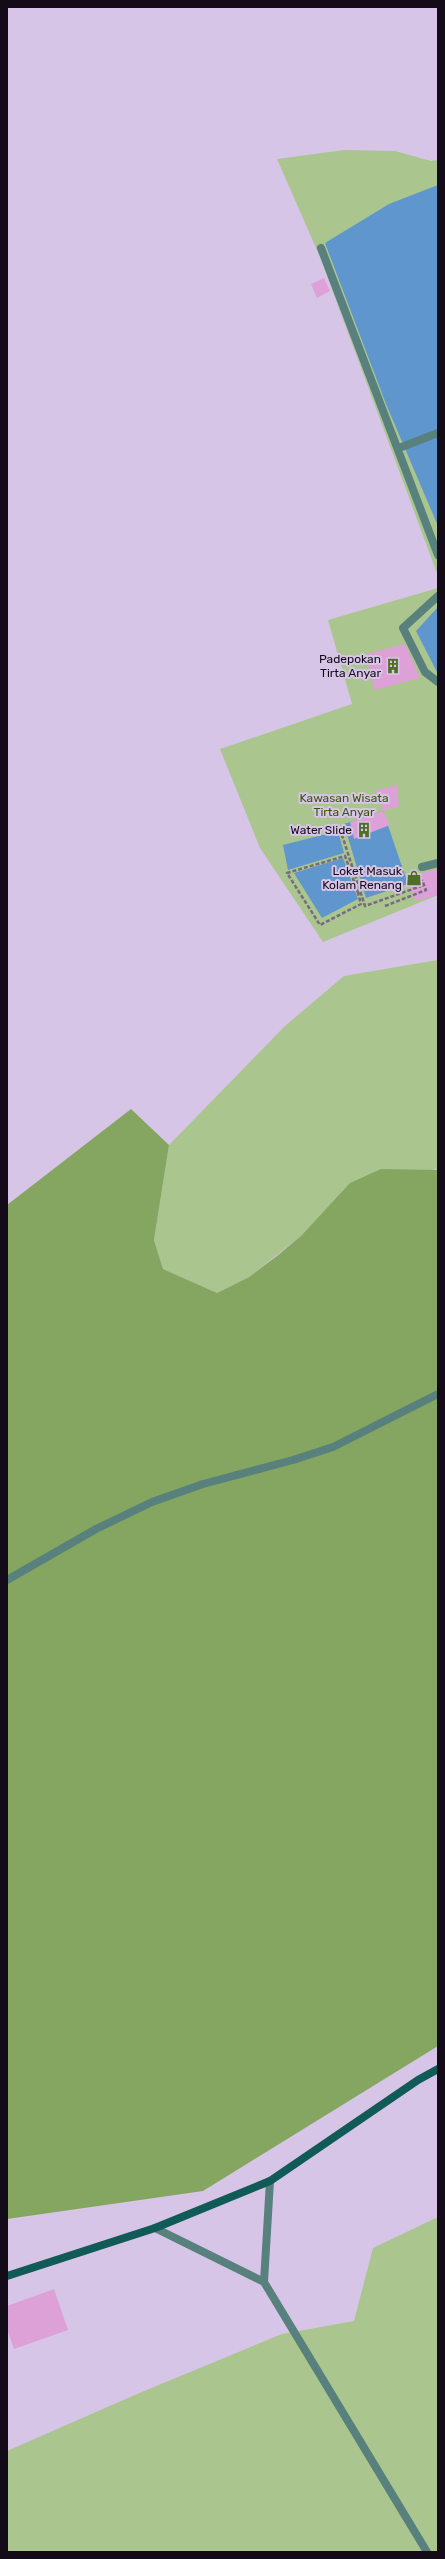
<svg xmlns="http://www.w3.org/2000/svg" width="445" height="2559" font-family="Rubik,sans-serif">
<rect width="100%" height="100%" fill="#d7c5e7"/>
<path fill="#aac58e" d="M344,150L395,151L431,161L438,160V576L320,257L277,159Z
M438,588V895L323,942L260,848L220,749L352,704L328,620Z
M438,960V1170L435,1169L302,1235L249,1277L217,1293L163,1269L154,1240L169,1145L285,1026L344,976Z
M438,2217V2552H7V2451L137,2394L282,2334L354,2321L373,2248Z"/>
<path fill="#85a661" d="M131,1109L169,1145L154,1240L163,1269L217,1293L249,1277L277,1256L302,1235L350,1183L381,1169L438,1170V2046L203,2191L7,2219V1205Z"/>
<path fill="#5e96cd" d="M438,185V526L386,404L325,243L389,204Z
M438,607V674L416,631Z
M383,811L408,884L366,898L344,824Z
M338,831L344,853L288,870L283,845Z
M343,858L358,899L322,918L294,873Z"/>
<path fill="#dda1d8" d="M324,278L330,291L317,298L311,284Z
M405,644L420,678L374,690L367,654Z
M397,785L399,806L383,811L375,791Z
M383,811L390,825L354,839L350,822Z
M438,869V895L415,901L407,877Z
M54,2289L68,2330L14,2349L7,2329V2306Z"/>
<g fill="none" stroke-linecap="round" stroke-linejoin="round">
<path stroke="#776a81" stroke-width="2.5" stroke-dasharray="4 2" stroke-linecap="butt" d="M340,829L365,906L424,885
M358,893L345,856L287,873L320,925L361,904L358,893H361
M385,906L426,890L422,880"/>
<path stroke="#58817d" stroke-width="8" d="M321,248L438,555
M399,448L438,433
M438,596L403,628L425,672L438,682
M422,867L438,863
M7,1580L96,1529L152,1502L203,1484L293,1460L333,1447L438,1394
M155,2228L264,2282L427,2552
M264,2282L270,2181"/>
<path stroke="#105b57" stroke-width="8" d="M7,2276L155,2228L270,2181L418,2080L438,2069"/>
</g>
<defs>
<symbol id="building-bare" viewBox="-9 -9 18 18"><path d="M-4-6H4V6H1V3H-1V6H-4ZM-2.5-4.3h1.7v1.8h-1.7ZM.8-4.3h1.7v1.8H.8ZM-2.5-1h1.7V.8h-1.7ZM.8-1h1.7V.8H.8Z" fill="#4f6f25" stroke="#d7c5e7" stroke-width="2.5" paint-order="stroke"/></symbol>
<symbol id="shop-bare" viewBox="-9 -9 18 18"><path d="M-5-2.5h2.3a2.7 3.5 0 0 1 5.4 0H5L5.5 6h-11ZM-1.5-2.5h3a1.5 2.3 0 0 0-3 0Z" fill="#4f6f25" stroke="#d7c5e7" stroke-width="2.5" paint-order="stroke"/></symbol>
</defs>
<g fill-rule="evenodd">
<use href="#building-bare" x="382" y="655" width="22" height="22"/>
<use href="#building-bare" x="353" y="819" width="22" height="22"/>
<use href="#shop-bare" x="403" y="867" width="22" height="22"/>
</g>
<g text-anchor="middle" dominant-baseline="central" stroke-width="4" stroke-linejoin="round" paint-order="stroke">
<g font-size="12" fill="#130c18" stroke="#d7c5e7" text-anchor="end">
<text x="381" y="659">Padepokan<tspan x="381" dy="14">Tirta Anyar</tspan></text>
<text x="352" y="830">Water Slide</text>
<text x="402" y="871">Loket Masuk<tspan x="402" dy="14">Kolam Renang</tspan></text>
</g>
<g font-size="12" fill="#385507" stroke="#d7c5e7">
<text x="344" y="798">Kawasan Wisata<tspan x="344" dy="14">Tirta Anyar</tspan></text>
</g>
</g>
<rect width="445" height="2559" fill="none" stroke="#130c18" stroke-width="16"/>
</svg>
